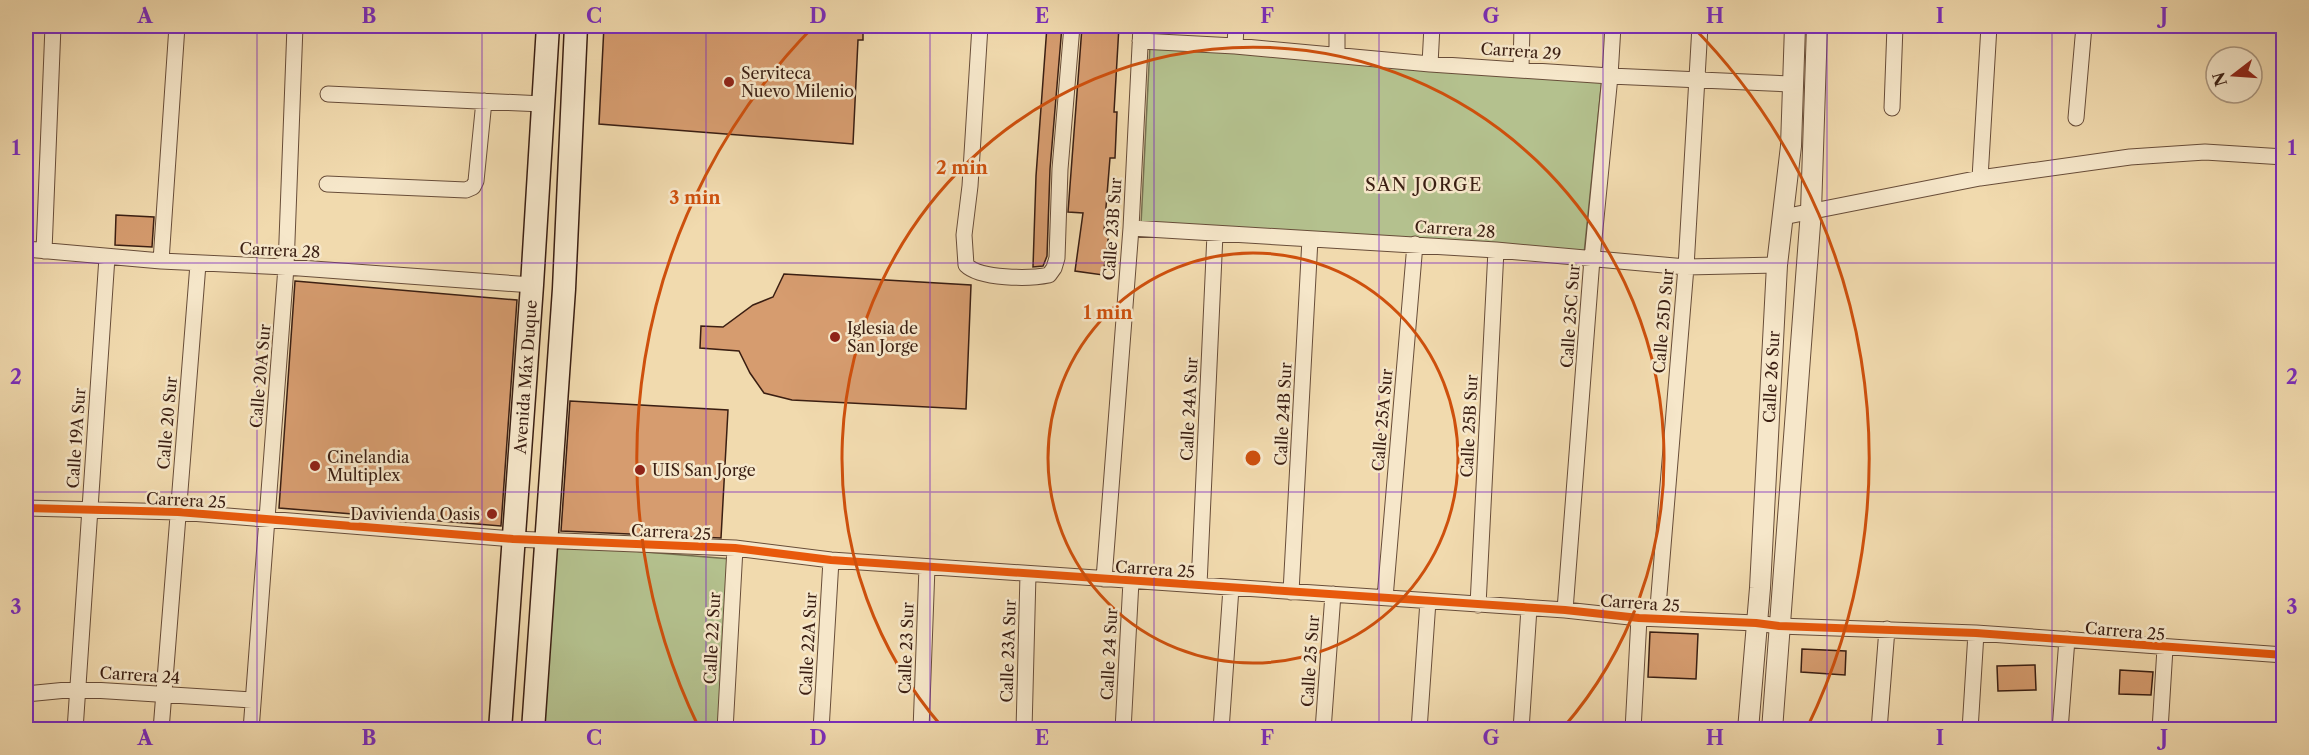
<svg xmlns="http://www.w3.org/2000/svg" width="2309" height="755" font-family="'Libre Caslon Text',serif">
<rect width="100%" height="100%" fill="#f1daae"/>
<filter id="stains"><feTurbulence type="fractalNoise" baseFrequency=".00333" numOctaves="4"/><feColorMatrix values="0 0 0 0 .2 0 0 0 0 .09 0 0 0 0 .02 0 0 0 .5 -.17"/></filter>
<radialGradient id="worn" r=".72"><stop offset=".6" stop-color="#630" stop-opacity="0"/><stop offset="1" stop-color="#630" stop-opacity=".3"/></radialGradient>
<path fill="#b4c18e" stroke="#777050" stroke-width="1.5" d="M1150,45L1602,78L1584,254L1141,224Z
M548,544L731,559L721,729L536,730Z"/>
<path fill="#d69c6f" stroke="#3a1e12" stroke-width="1.5" d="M604,26H863V40H858L853,144L599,124Z
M1047,26H1062L1050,169L1047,256L1043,266L1033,267L1036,176Z
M1092,26H1119L1114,112H1117L1115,158H1110L1104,232L1109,233L1103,275L1075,271L1083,213L1068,212L1082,27H1092Z
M116,215L154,217L152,247L115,245Z
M784,274L971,285L966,409L792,400L764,393L750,373L739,351L700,348L701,326L723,327L753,305L773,297Z
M295,281L517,300L501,526L279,508Z
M570,401L728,410L721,538L561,531Z
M1650,632L1698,634L1696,679L1648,677Z
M1802,649L1846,651L1845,675L1801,672Z
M2035,665L2036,690L1998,691L1997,666Z
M2120,670L2153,672L2151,695L2119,694Z"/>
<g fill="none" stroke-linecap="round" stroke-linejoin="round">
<defs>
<path id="minor" d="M980,26L970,186L964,235L966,265C980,279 1029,279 1049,275L1054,268L1057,258L1060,169L1072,26
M1140,41L1235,46L1430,64L1610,76L1792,84
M1235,46L1236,26
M1337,54V26
M1430,64L1432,26
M1521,68L1522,26
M328,94L543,104
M1892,108L1895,26
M2076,118L2084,26
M1980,178L1989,26
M327,184L466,190L473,187L476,181L484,101
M1783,217L1980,178L2130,157L2205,152L2284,157
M1131,228L1496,250L1686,267L1777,265
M26,249L161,261L286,267L532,285
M44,251L53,26
M161,261L177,26
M26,508L178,512L513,539L735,548L831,560L1565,610L1639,618L1756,623L1779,626L1976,633L2284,655
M1104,579L1131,228L1141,26
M1199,585L1215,234
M1291,592L1310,239
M1385,598L1415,244
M1478,605L1496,250
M1565,610L1592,259L1610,76L1613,26
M1657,619L1686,267L1700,26
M26,694L77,689L252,700
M75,730L107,257
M161,730L198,264
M251,730L286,267L295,26
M725,730L735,548
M821,730L831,560
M921,730L927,567
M1024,730L1028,574
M1123,730L1131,581
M1221,730L1231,588
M1323,730L1333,594
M1419,730L1428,601
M1521,730L1529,608
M1633,730L1639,618
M1879,730L1887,629
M1970,730L1976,633
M2060,730L2067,639
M2160,730L2165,648"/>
<g id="tertiary">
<path id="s1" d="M1748,730L1760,588L1777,265L1791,146L1795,26"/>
<path d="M1772,730L1811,211L1817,26"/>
</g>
<g id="secondary">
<path id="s2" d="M500,730L532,285L548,26"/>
<path d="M533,730L564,289L576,26"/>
</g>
</defs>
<use href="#minor" stroke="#684d39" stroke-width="17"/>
<use href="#tertiary" stroke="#684d39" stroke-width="22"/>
<use href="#secondary" stroke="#3a1e12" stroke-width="25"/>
<use href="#minor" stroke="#f6e7ca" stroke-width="15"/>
<use href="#tertiary" stroke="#f6e7ca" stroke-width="20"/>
<use href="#secondary" stroke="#f6e7ca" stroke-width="22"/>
<defs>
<path id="cycleway" d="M26,508L178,512L513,539L735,548L831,560L1565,610L1639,618L1756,623L1779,626L1976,633L2284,655"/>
</defs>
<use href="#cycleway" stroke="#f6e7ca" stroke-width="11"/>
<use href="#cycleway" stroke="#e8590c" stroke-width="8"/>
</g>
<path fill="none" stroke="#7b2cbf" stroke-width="1.5" stroke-opacity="0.55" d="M257,26V730M482,26V730M706,26V730M930,26V730M1154,26V730M1379,26V730M1603,26V730M1827,26V730M2052,26V730M26,263H2284M26,492H2284"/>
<g fill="none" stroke="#ce500d" stroke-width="3">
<circle cx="1253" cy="458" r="205"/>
<path d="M943 728A411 411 0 1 1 1563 728"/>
<path d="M699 728A616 616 0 0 1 814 26M1692 26A616 616 0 0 1 1807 728"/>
</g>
<g fill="#8f2418" stroke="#f6e7ca" stroke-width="2">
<circle cx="729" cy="82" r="6"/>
<circle cx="835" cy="337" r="6"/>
<circle cx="315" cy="466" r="6"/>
<circle cx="640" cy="470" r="6"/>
<circle cx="492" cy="514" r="6"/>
</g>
<g text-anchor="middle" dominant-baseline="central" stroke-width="5" stroke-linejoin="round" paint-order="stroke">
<g font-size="16" fill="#3a1e12" stroke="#f6e7ca">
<text transform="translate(1521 51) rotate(4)">Carrera 29</text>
<text transform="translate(1112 229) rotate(-86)">Calle 23B Sur</text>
<text transform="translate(1455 229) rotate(4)">Carrera 28</text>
<text transform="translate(280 250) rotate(3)">Carrera 28</text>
<text transform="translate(1570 316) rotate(-86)">Calle 25C Sur</text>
<text transform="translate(1663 321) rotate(-85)">Calle 25D Sur</text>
<text transform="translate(260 376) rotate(-85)">Calle 20A Sur</text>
<text stroke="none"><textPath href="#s1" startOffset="354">Calle 26 Sur</textPath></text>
<text stroke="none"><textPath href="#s2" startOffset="354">Avenida Máx Duque</textPath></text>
<text transform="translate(1189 409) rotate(-87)">Calle 24A Sur</text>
<text transform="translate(1283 414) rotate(-87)">Calle 24B Sur</text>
<text transform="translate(1382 420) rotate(-85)">Calle 25A Sur</text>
<text transform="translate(167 423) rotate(-85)">Calle 20 Sur</text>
<text transform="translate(1469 426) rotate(-87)">Calle 25B Sur</text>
<text transform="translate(76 438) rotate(-86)">Calle 19A Sur</text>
<text transform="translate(186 500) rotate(3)">Carrera 25</text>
<text transform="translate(671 532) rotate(3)">Carrera 25</text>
<text transform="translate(1155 569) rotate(4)">Carrera 25</text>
<text transform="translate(1640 603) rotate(4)">Carrera 25</text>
<text transform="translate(2125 631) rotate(5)">Carrera 25</text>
<text transform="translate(712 638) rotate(-87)">Calle 22 Sur</text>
<text transform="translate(808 644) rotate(-87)">Calle 22A Sur</text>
<text transform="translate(906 648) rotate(-88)">Calle 23 Sur</text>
<text transform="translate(1008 651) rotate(-88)">Calle 23A Sur</text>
<text transform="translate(1109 654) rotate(-87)">Calle 24 Sur</text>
<text transform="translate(1310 661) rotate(-86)">Calle 25 Sur</text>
<text transform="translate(140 675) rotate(4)">Carrera 24</text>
</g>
<g font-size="16" fill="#3a1e12" stroke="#f6e7ca" text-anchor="start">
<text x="741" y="73">Serviteca<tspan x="741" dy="18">Nuevo Milenio</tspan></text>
<text x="847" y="328">Iglesia de<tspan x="847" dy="18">San Jorge</tspan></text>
<text x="327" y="457">Cinelandia<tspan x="327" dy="18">Multiplex</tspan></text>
<text x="652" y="470">UIS San Jorge</text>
<text x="480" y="514" text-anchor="end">Davivienda Oasis</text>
</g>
<g font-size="18" letter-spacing="1.5" fill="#3a1e12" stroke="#f6e7ca">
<text x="1424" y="185">SAN JORGE</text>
</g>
</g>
<circle cx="1253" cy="458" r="9" fill="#ce500d" stroke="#f6e7ca" stroke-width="3"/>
<g font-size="18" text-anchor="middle" font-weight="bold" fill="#ce500d" stroke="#f6e7ca" stroke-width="5" stroke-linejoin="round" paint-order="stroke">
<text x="962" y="174">2 min</text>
<text x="695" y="204">3 min</text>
<text x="1108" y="319">1 min</text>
</g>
<rect width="2309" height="755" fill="none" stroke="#f1daae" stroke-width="66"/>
<g transform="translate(2234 75) rotate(253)"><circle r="28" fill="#f6e7ca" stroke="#ab9780" stroke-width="1.5"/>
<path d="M0-4.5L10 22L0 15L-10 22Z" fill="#8f2418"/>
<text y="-9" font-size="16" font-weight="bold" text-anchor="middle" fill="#3a1e12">N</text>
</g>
<rect x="33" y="33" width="2243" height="689" fill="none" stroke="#7b2cbf" stroke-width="2"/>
<g font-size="20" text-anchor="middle" font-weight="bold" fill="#7b2cbf">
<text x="145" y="23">A</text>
<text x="369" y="23">B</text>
<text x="594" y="23">C</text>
<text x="818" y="23">D</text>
<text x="1042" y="23">E</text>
<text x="1267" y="23">F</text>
<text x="1491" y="23">G</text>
<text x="1715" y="23">H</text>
<text x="1940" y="23">I</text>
<text x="2164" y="23">J</text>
<text x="16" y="155">1</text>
<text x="2292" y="155">1</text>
<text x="16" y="384">2</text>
<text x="2292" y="384">2</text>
<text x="16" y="614">3</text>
<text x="2292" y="614">3</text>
<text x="145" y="745">A</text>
<text x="369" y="745">B</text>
<text x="594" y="745">C</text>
<text x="818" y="745">D</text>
<text x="1042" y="745">E</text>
<text x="1267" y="745">F</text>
<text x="1491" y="745">G</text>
<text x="1715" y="745">H</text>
<text x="1940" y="745">I</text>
<text x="2164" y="745">J</text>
</g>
<rect width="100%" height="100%" filter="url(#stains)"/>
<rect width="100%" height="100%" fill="url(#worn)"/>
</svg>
